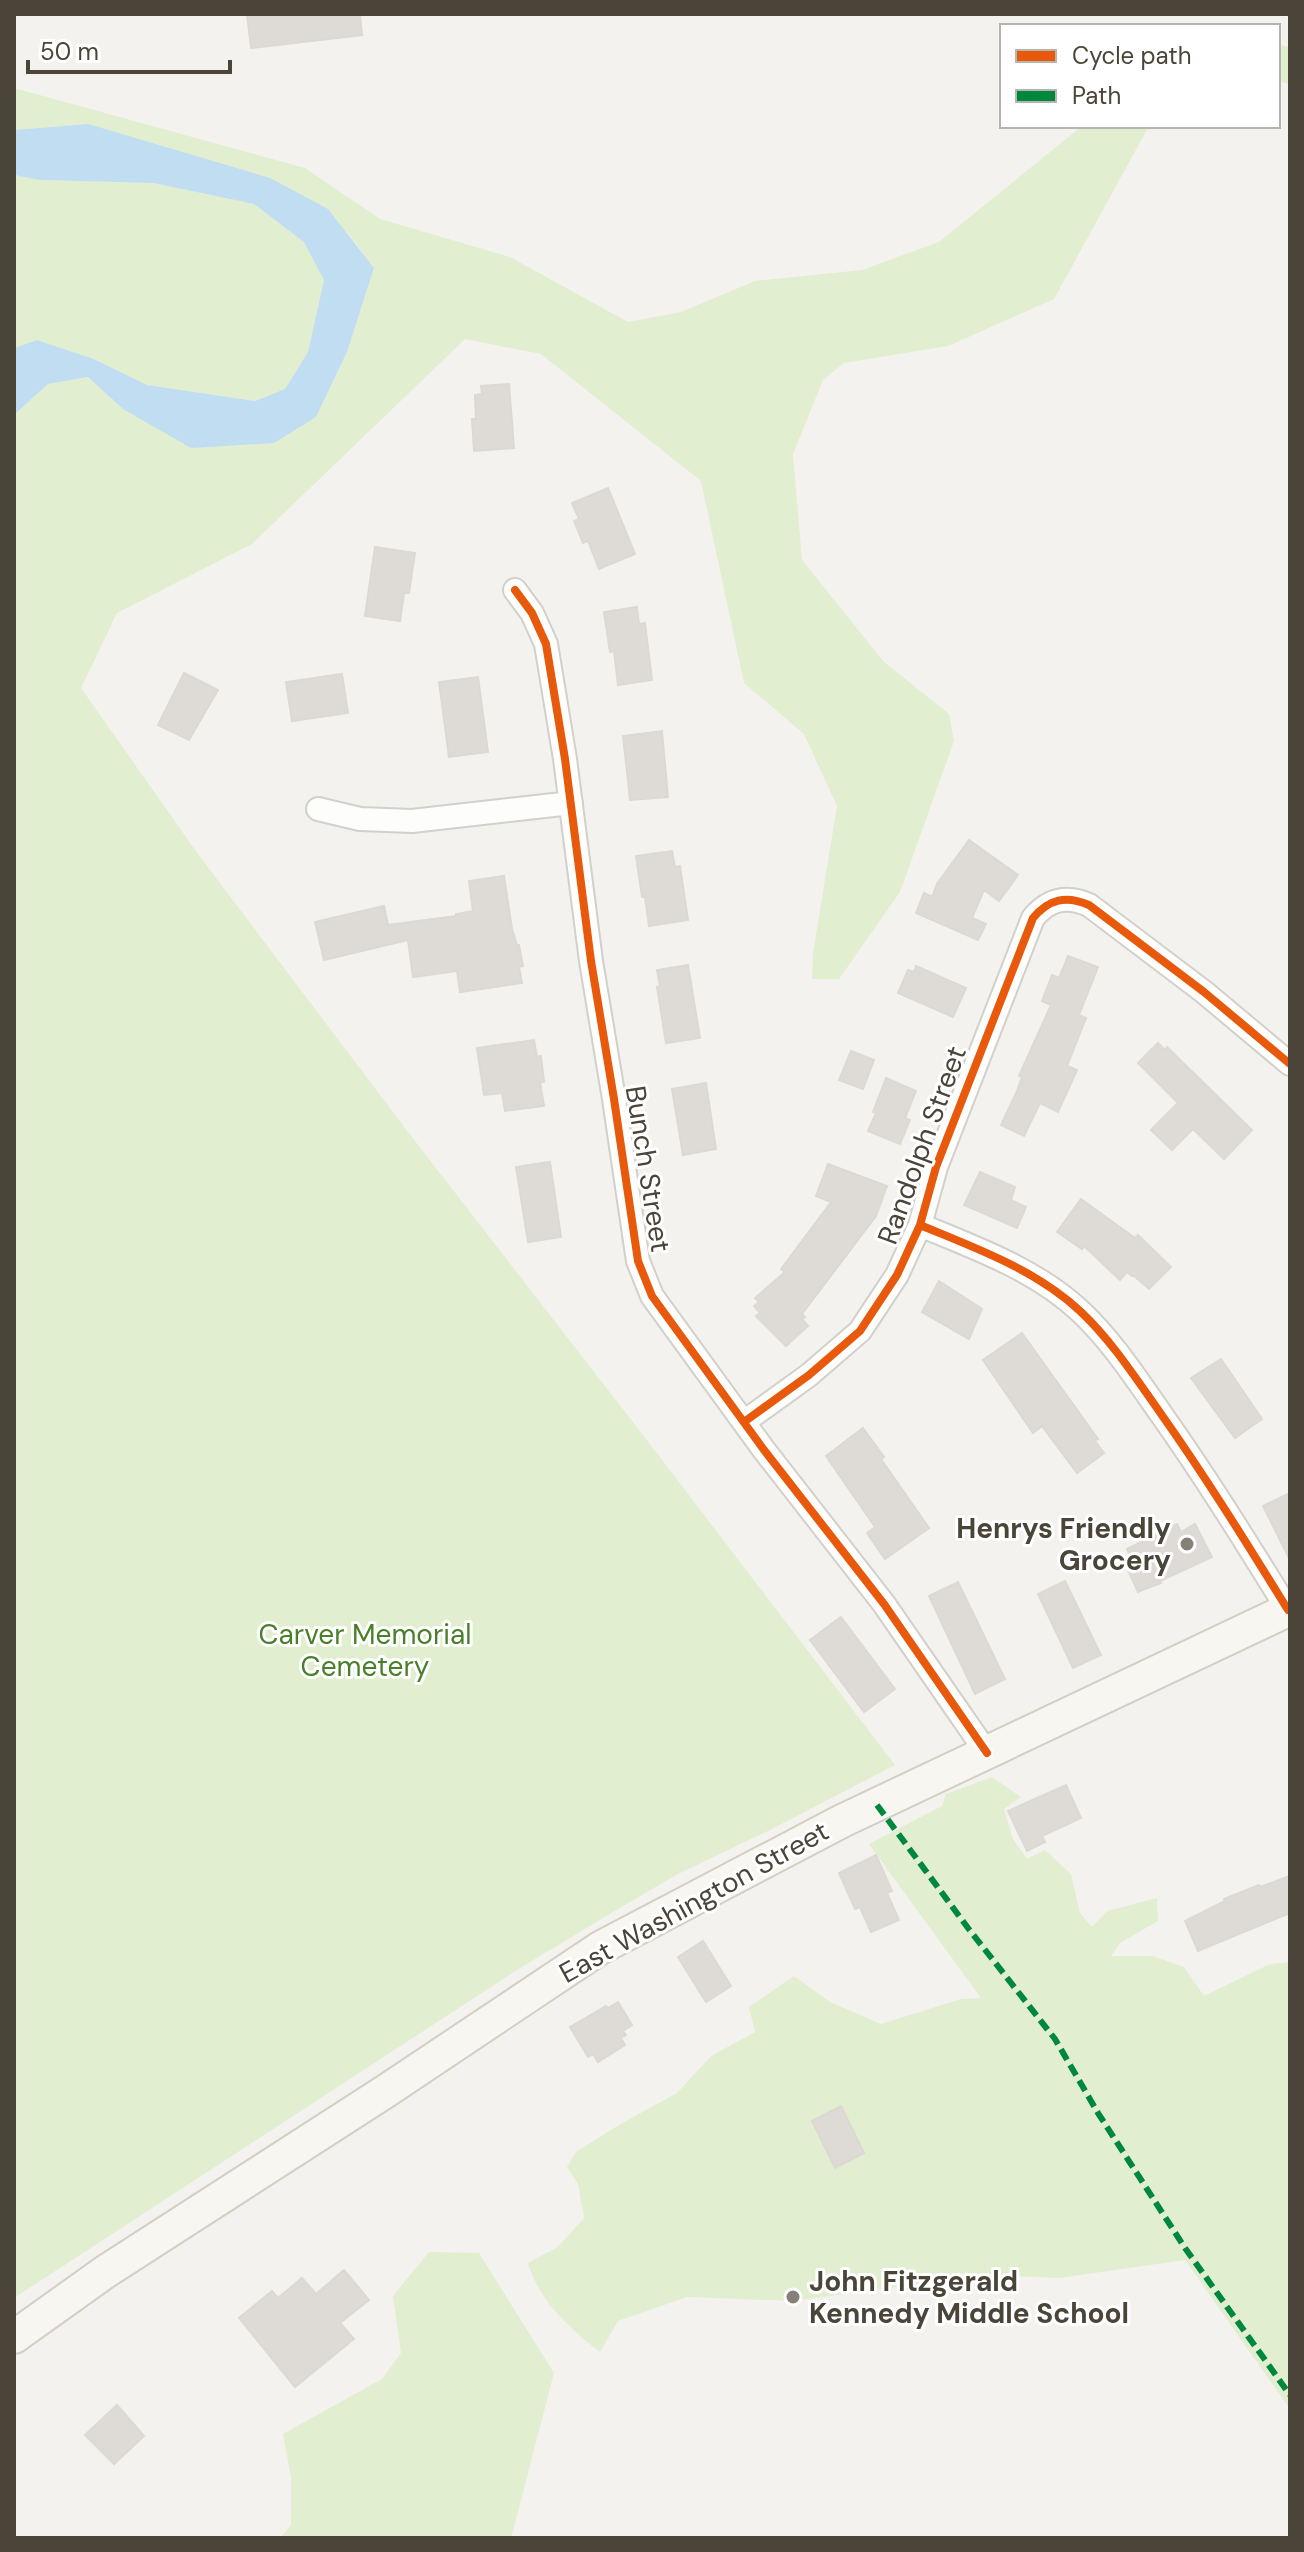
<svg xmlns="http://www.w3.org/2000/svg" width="1304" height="2552" font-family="'DM Sans',sans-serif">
<rect width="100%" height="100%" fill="#f4f2ee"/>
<path fill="#e1eecf" d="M1278,45L1290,47V84L1278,81Z
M14,88L305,168L380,219L510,257L628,322L681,312L755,281L862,270L939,242L1082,126H1149L1054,299L948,346L844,363L823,380L793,454L802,560L884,662L949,714L954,741L900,892L839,979H812L813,953L837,806L804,734L744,683L701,481L541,354L465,339L252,544L117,613L81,688L198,854L408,1132L653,1448L895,1765L770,1830L676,1875L608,1915L517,1970L14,2298V415L48,384L88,377L123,409L316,417L347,352L374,268L347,232L88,124L14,130Z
M14,175L39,180L153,183L254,204L305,242L324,280L308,352L285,389L255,401L147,385L94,359L37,340L14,348Z
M992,1777L1021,1797L1004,1809L1013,1839L1027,1859L1045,1850L1071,1874L1080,1913L1092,1927L1107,1911L1157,1898L1158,1921L1120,1943L1111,1956H1152L1184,1967L1204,1996L1270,1964L1290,1962V2409L1185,2260L1059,2278L987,2275L793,2301L687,2297L618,2321L600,2352C569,2328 539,2301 528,2263L558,2247L584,2218L578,2184L567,2167L576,2152L619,2125L677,2093L711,2056L755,2032L749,2007L794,1976L830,2002L881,2024L961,1999L981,1998L869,1844L942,1806L946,1794Z
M429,2252L479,2253L554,2373L511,2538H280L291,2525V2477L283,2434L382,2379L401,2353L393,2296Z"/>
<path fill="#c0ddf1" d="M88,124L270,178L328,209L374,268L347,352L316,417L274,443L191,448L123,409L88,377L48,384L14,415V348L37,340L94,359L147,385L255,401L285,389L308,352L324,280L304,242L254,204L153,183L39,180L14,175V130Z"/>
<path fill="#dedbd6" stroke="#dcd9d4" stroke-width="2" d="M247,14H360L362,35L251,48Z
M509,384L514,448L474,451L472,419H476L475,395L482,394L481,386Z
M608,488L635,554L599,569L588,541L583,543L574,521L579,519L572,503Z
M375,547L415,553L409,593H404L400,621L365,616Z
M637,607L639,624L645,623L652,680L618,685L614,651L610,652L604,612Z
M184,673L218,690L189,740L158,725Z
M342,674L348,713L292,721L286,682Z
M478,677L488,752L449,757L439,682Z
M662,731L668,797L630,800L623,736Z
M969,840L1018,875L999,901L984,890L972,918L986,924L978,940L916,913L924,893L932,897L937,884Z
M672,851L675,867L680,866L688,920L649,926L645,897H642L636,856Z
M504,876L512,929L517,945H519L523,966L519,967L522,983L460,992L457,971L413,977L408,940L324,960L315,922L384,906L388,925L456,916V914L473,911L469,881Z
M1068,956L1098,967L1079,1015L1086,1018L1067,1066L1077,1070L1058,1112L1040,1103L1024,1136L1001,1125L1017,1091L1022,1077L1019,1076L1051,1005L1042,1001L1052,975L1059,978Z
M688,965L700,1038L666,1043L657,987L660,986L657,970Z
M916,966L966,988L953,1017L898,993L908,970L914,972Z
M534,1040L537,1057L541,1056L544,1082H540L544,1106L505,1111L502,1093L484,1095L477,1048Z
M1158,1043L1165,1050L1167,1047L1252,1130L1224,1159L1193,1129L1172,1150L1151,1130L1178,1103L1138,1063Z
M851,1051L874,1060L863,1089L839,1080Z
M886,1078L916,1091L905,1118L910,1120L900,1144L868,1131L876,1113L873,1112Z
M706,1083L716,1149L683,1155L672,1089Z
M550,1162L561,1237L528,1242L516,1167Z
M828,1164L887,1186L876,1216L802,1314L805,1317L802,1319L808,1326L786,1346L756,1316L760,1313L754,1306L759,1302L755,1298L785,1272L781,1269L831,1202L816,1196Z
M980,1172L1015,1187L1011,1200L1026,1207L1017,1228L964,1205Z
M1081,1199L1135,1238L1138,1235L1171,1267L1149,1289L1133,1275L1132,1276L1127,1272L1120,1280L1084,1246L1082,1249L1057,1232Z
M939,1281L982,1309L969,1339L922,1312Z
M1022,1333L1098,1439L1095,1441L1104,1453L1077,1473L1042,1426L1033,1433L983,1360Z
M1221,1359L1262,1419L1235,1438L1191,1378Z
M863,1428L884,1457L881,1459L929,1528L885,1559L867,1533L875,1527L826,1456Z
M1290,1493V1560L1263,1506Z
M1177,1524L1181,1532L1195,1524L1212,1557L1160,1581L1161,1583L1138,1592L1123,1559L1130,1557L1127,1549Z
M1065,1581L1101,1655L1073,1668L1038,1594Z
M958,1582L1005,1679L975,1694L929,1596Z
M841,1617L895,1689L864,1712L810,1640Z
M1066,1785L1081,1818L1042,1836L1045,1842L1027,1851L1008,1811Z
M876,1855L892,1891L887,1893L899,1920L871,1932L860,1907L855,1909L839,1873Z
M1290,1876V1913L1198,1951L1185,1921L1225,1901L1224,1899L1259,1885L1260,1887Z
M703,1941L731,1986L706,2002L678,1957Z
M618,2002L632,2025L623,2031L626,2035L621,2038L625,2045L598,2062L593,2054L588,2057L570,2027L606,2006L608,2008Z
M841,2106L864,2153L835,2168L812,2121Z
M344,2270L369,2300L340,2323L354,2339L295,2387L239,2318L272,2291L278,2298L302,2278L316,2294Z
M117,2405L144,2436L114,2464L85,2435Z"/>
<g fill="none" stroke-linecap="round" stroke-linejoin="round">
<defs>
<path id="minor" d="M515,590L532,613L546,644L565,759L591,961L614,1099L638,1261L652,1296L764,1450L884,1604L987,1753
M318,809L360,819L412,821L571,803
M920,1225C975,1248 1035,1269 1080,1311C1111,1340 1135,1377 1159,1411C1205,1476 1246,1542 1288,1610
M744,1422L809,1375L860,1331L897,1275L920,1225L936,1167L1033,918C1049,899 1066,895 1089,905L1204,992L1290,1064"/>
<path id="secondary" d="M14,2337L105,2272L386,2091L600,1948L842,1821L1290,1609"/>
</defs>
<use href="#minor" stroke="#d2d0cb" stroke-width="26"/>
<use href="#secondary" stroke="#d3cfc5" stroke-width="36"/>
<use href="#minor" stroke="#fdfdfc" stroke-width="22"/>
<use href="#secondary" stroke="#f7f6f1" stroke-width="32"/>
<path stroke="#00873e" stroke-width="6" stroke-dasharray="12 6" stroke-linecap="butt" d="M877,1805L968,1928L1055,2039L1098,2113L1185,2248L1290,2395"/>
<defs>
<path id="cycleway" d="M515,590L532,613L546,644L565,759L591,961L614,1099L638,1261L652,1296L764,1450L884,1604L987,1753
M920,1225C975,1248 1035,1269 1080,1311C1111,1340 1135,1377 1159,1411C1205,1476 1246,1542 1288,1610
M744,1422L809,1375L860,1331L897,1275L920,1225L936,1167L1033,918C1049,899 1066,895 1089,905L1204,992L1290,1064"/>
</defs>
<use href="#cycleway" stroke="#fff" stroke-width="13"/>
<use href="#cycleway" stroke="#e8590c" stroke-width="8"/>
</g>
<g fill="#868178" stroke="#fff" stroke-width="3">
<circle cx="1187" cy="1544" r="8"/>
<circle cx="793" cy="2297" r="8"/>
</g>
<g text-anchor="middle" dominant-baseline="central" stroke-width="6" stroke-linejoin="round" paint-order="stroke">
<g font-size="28" fill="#4b4439" stroke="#fff">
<text transform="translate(922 1145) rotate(-70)">Randolph Street</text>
<text transform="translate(648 1169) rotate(81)">Bunch Street</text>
<text transform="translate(694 1902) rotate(-29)">East Washington Street</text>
</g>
<g font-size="28" font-weight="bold" fill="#4b4439" stroke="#fff" text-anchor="end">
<text x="1171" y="1528">Henrys Friendly<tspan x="1171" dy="32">Grocery</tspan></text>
<text x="809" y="2281" text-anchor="start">John Fitzgerald<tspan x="809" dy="32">Kennedy Middle School</tspan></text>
</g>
<g font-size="28" fill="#4a7f2a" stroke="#fff">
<text x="365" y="1634">Carver Memorial<tspan x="365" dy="32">Cemetery</tspan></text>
</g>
</g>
<rect width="1304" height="2552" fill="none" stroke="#4b4439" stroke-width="32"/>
<rect x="1000" y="24" width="280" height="104" fill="#ffffff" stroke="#b7b4b0" stroke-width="2"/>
<rect x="1016" y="50" width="40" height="12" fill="#e8590c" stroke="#b7b4b0" stroke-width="2"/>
<text x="1072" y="64" font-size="24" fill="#4b4439">Cycle path</text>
<rect x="1016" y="90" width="40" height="12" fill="#00873e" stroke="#b7b4b0" stroke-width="2"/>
<text x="1072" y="104" font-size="24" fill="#4b4439">Path</text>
<path d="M28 60v12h202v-12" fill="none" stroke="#4b4439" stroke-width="4"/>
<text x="40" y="60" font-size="24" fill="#4b4439" stroke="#ffffff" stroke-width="6" paint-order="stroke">50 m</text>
</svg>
